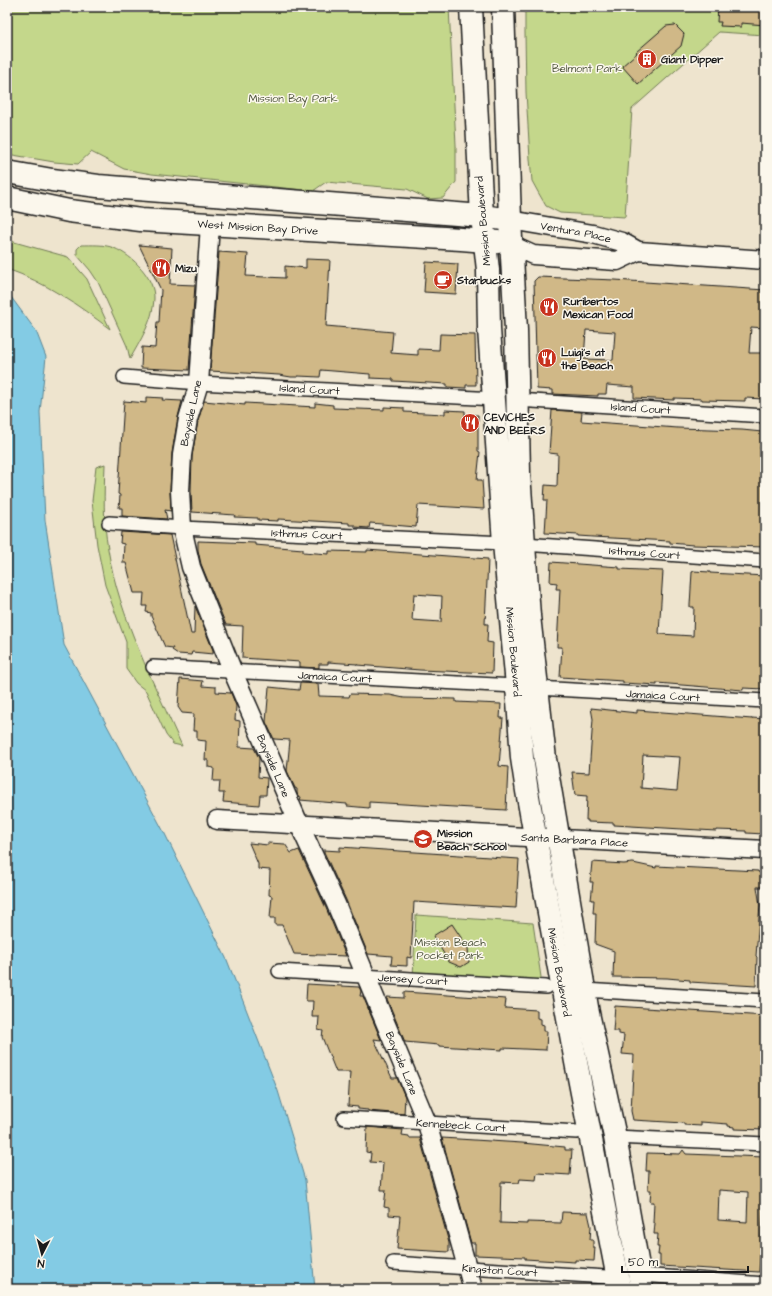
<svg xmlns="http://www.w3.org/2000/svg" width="772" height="1296" font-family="'Architects Daughter',sans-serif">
<rect width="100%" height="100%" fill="#eee4ce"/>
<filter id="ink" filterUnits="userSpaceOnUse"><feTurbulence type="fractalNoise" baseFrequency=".025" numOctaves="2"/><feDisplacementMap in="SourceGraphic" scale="8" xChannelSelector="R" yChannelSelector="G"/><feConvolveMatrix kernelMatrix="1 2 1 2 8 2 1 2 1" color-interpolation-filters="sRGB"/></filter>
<g filter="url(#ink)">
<path fill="#c4d78b" stroke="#707a54" d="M7,7H449L456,145V182L443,198L428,199L407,189L326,182L313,191L152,174L124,169L91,152L78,164L54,162L7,154Z
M525,7H765V35L719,32L632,109L625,217L560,213L546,206L538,192L532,181L530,159L526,92L525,33Z
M7,240L68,257L87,279L110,329C78,305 45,282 7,269Z
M81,245C92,245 104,244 114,248C133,256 155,278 154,299C153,321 140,341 130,359L127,346L98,282L90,270L77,255V249Z
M105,464C104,493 103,521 108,549C119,617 154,683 182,746L173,744L166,735L146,691L136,683L126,669V642L105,585L97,545L92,501L96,467Z
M416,915L533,923L542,984L413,977Z"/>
<path fill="#83cbe4" stroke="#5a8594" d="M7,295L11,297L36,331L46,357L40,412L45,520L64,645L165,834L227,960L278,1091L305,1180L315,1289H7Z"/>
<path fill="#d0b887" stroke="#1c1c1c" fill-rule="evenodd" d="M718,7H765V25L741,23V27L720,26L721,22H717Z
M675,25L684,34L681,46L638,84L622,66L637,53L636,52L666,26Z
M139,245L172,248L170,284L195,285L189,370L141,368L142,347L155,348L157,322H159L161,290Z
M219,252L248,254L246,276L285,278V266L306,268V259L330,260L326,326L393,332L391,353L418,355V349L439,350L440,334L475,335L476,385H466V388L447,387V384L393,381V379L370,378V374L321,370L320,377L298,376V377H291L279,375L210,371Z
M426,262L458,264L456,294L424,292Z
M538,277L615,280L765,290V328L751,327L749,353H765V399L745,398V401L702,400V399L674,398V400L634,398V387L607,385L606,394H598V396L553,394V390L537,389L534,281ZM586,330L615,332L613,360L584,359Z
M146,397L163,398L162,400L182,401L178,417L172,453L170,490L171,511L165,510L167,519L122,516V508H119L120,495L118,494L124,401L146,403Z
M204,401L245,405V403L315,407V403L333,405V408L384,410V407L404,408V412L445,414V410L465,411V415H478V451L480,452L477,480H482L484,509L418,505L416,527L370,523L369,528L355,527V525H349V523L278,519V521L258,520V518L234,517L235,515L192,512L191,491L192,456L198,421Z
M552,410L582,412L581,421L678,428L742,430L762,432L760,449L765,450V547L693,545L670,543V541L593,537L578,536V535L545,533L547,500H544L545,485L557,486L558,454L549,453Z
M121,532L170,535L191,634H194L195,606L213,650V654L192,652L191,655L178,654L172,650L173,648L165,647L151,616V613L146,612L147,606H143L144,593H134L126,563H123L124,544L120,543Z
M198,541L255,543V545L303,549V552L329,554V551L367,552V550L488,559L485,624H488L487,642L493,643L492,673L420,670L357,665V664L328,662V664H319V668L300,667V662L242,658L243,626L226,625L201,564L198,550ZM414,594L442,596L441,622L412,620Z
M551,562L619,567V569L663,571L659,633L660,634L693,636L694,607H690V605L692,572H693V571L710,572V573L765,576V689L743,688V690L657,683V685L623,683V681L560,677L562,647H557L560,589H556L557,583L550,582Z
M180,679L203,681L202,686L216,687V692L231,693L236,706L235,720L240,721L239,747L254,748L259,758L258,777L267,778L266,795H260L259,805L223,802L224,793H219L220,781H213L214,768L208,767V760H205L206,741L197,740V731H193L194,714L182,713L178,707Z
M300,683L318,684L319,696L349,697L350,694L390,695L404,698L456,699V702L501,704L500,718H503L499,766L508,767L506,810L369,802V808L347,806V804L300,800L301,797L298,796L297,793V789L295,788L287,771L290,740L274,739L266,722L269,687L299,690Z
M591,708L637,713V710L752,719V718L765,719L764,834L746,833V831L716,830V831L614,825V823L588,822V820H586L587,796L575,795L572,772L589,773L593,719ZM643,755L680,757L677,791L641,788Z
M249,843L268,845V843L285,844L291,853L299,850L326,908L346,956L294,954L282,925H275V918H270L272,896L269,895L270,870L258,869V864Z
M340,847L519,859L516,908L414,902L411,958L407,957V966L391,965L392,956L368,954L346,900L324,852V850L340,851Z
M592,862L624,864L633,863L656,868V866L758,871V872L765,873V887H757L760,905L756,956L757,957L756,986L690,982V980L667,978L613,977L614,951L595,944L596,913H593L594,900H591L593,882H590Z
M452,924L468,948L469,962L461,967L449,962L433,936Z
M307,984L359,987L361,991L360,996H363L381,1040L374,1039L392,1078H397L405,1097L404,1114L368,1111V1110L358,1109V1107L348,1106L350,1072H336L322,1037L323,1031L318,1030L319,1017H312L313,1001H306Z
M404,992L506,999L505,1008L537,1010V1018L541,1019V1024L544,1025V1031H547L546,1050L502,1048V1050L439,1046V1045L405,1042L387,999V997L404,998Z
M615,1006L765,1016V1130L734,1129V1127L728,1126V1124L701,1122V1126L684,1125V1123L633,1120L631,1111L634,1055L622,1054L624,1035L619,1034V1031H613Z
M367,1127L403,1130L402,1135L409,1136V1138H420L449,1243V1252L397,1249L400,1216L389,1215V1208L384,1207L386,1190H381L383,1163L370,1162L371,1153L366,1152Z
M442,1138L522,1143L565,1147V1150H572L570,1175L537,1173L536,1180L520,1179L519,1183L501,1182L500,1223L527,1224V1222L561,1223L562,1212L588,1213L591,1226L590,1240H593V1247H595L594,1261L575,1260V1262L525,1259V1257L475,1255V1243H471Z
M683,1150L686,1154L765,1157V1209H763L759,1272L660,1266V1255H658L659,1247H657L658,1234H654L655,1223H653L654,1202H650L651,1190H648L649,1171H646L647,1153L680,1154ZM719,1190L748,1192L747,1222L718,1220Z"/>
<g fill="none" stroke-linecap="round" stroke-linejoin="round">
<defs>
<g id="pedestrian">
<path id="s1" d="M124,377L199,383L495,399"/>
<path id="s2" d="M517,400L765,416"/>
<path id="s3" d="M109,523L182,528L504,543"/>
<path id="s4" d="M524,544L765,561"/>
<path id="s5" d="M153,667L517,686"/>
<path id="s6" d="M537,688L765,701"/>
<path id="s7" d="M279,971L546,987"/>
<path d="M584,990L765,1001"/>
<path id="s8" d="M344,1118L577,1132"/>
<path d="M615,1137L765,1144"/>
<path id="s9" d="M393,1263L606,1277"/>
<path d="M640,1275L765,1284"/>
</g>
<g id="minor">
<path id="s10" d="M510,220L593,234L622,242L638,251L765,260"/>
<path id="s11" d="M210,225L199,383L188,419L182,455L180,491L182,528L191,567L233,672L299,824L336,904L427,1123L473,1289"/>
<path d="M511,245L533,255L617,261L638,251"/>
<path id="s12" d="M217,820L765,850"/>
</g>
<path id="secondary" d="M471,7L482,216
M503,7L510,220"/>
<g id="primary">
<path d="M7,172L52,180L98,186L432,212L482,216L510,220L516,330L519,473L529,616L545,759L588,1013L615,1137L642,1289"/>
<path id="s13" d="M7,198L69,211L141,220L461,239L498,242"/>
<path id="s14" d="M482,216L488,270L489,329L504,543L517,686L522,758L527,791L576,1062L620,1289"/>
</g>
</defs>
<use href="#pedestrian" stroke="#1c1c1c" stroke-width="16"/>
<use href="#minor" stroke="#1c1c1c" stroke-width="21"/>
<use href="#secondary" stroke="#1c1c1c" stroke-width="25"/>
<use href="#primary" stroke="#1c1c1c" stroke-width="25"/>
<use href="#pedestrian" stroke="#fbf7ec" stroke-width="13"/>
<use href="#minor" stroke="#fbf7ec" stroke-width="18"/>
<use href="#secondary" stroke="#fbf7ec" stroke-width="22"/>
<use href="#primary" stroke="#fbf7ec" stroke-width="22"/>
</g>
</g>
<defs>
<symbol id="building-disc" viewBox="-11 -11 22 22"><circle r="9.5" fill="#c8321e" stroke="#fbf7ec"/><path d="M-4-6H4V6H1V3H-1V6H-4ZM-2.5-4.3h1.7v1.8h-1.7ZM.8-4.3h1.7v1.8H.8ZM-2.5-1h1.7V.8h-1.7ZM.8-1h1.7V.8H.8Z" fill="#fff"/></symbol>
<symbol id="restaurant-disc" viewBox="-11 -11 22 22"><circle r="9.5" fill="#c8321e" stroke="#fbf7ec"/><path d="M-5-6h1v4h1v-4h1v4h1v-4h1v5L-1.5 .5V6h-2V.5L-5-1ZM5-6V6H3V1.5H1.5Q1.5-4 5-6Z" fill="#fff"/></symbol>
<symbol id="cafe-disc" viewBox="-11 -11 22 22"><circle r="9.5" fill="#c8321e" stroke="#fbf7ec"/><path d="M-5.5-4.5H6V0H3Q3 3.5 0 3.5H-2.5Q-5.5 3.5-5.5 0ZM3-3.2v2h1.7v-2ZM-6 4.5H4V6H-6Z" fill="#fff"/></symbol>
<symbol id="school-disc" viewBox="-11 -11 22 22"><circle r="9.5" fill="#c8321e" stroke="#fbf7ec"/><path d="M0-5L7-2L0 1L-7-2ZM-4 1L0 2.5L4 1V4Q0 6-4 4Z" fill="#fff"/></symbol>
</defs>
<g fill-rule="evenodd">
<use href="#building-disc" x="636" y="48" width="22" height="22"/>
<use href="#restaurant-disc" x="150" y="257" width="22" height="22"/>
<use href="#cafe-disc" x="432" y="269" width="22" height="22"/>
<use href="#restaurant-disc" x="538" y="296" width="22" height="22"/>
<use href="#restaurant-disc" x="536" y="347" width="22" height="22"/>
<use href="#restaurant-disc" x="459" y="412" width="22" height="22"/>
<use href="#school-disc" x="412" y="828" width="22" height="22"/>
</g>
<g text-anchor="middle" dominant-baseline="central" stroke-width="3" stroke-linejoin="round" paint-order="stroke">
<g font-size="11" font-weight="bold" fill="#1c1c1c" stroke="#fbf7ec" text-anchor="start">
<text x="661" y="59">Giant Dipper</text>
<text x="175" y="268">Mizu</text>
<text x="457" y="280">Starbucks</text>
<text x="563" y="301">Ruribertos<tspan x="563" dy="13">Mexican Food</tspan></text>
<text x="561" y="352">Luigi's at<tspan x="561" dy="13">the Beach</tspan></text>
<text x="484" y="417">CEVICHES<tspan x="484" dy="13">AND BEERS</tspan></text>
<text x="437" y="833">Mission<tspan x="437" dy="13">Beach School</tspan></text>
</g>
<g font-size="11" fill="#4e543d" stroke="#fbf7ec">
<text x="587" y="68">Belmont Park</text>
<text x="293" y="98">Mission Bay Park</text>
<text x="450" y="942">Mission Beach<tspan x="450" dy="13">Pocket Park</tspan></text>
</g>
<g font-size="11" fill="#1c1c1c" stroke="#fbf7ec">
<text transform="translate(483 221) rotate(-95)">Mission Boulevard</text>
<text stroke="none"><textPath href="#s13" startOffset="253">West Mission Bay Drive</textPath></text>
<text stroke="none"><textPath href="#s10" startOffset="67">Ventura Place</textPath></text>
<text stroke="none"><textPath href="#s1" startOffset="186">Island Court</textPath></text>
<text stroke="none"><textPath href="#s2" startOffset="124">Island Court</textPath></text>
<text transform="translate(191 413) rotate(-78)">Bayside Lane</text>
<text stroke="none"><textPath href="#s3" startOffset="198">Isthmus Court</textPath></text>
<text stroke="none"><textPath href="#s4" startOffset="121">Isthmus Court</textPath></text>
<text stroke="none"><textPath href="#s14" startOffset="437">Mission Boulevard</textPath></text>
<text stroke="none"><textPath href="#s5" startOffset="182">Jamaica Court</textPath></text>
<text stroke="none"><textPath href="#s6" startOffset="126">Jamaica Court</textPath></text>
<text stroke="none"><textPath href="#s11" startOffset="561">Bayside Lane</textPath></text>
<text stroke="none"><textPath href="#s12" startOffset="358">Santa Barbara Place</textPath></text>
<text stroke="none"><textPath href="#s14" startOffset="761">Mission Boulevard</textPath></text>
<text stroke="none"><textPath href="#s7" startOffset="134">Jersey Court</textPath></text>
<text stroke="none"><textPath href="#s11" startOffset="885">Bayside Lane</textPath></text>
<text stroke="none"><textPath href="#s8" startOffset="117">Kennebeck Court</textPath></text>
<text stroke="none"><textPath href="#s9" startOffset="107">Kingston Court</textPath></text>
</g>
</g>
<rect width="772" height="1296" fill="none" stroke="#fbf7ec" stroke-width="24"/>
<rect x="12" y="12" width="748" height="1272" fill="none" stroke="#1c1c1c" stroke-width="1.5" filter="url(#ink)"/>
<g transform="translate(42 1254) rotate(186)" stroke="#fbf7ec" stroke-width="3" paint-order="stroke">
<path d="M0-3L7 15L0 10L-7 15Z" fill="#1c1c1c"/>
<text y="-6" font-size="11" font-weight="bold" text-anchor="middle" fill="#1c1c1c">N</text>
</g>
<path d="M622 1266v6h126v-6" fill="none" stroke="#1c1c1c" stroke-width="2"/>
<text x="628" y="1266" font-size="12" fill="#1c1c1c" stroke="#fbf7ec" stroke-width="3" paint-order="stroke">50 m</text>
</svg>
